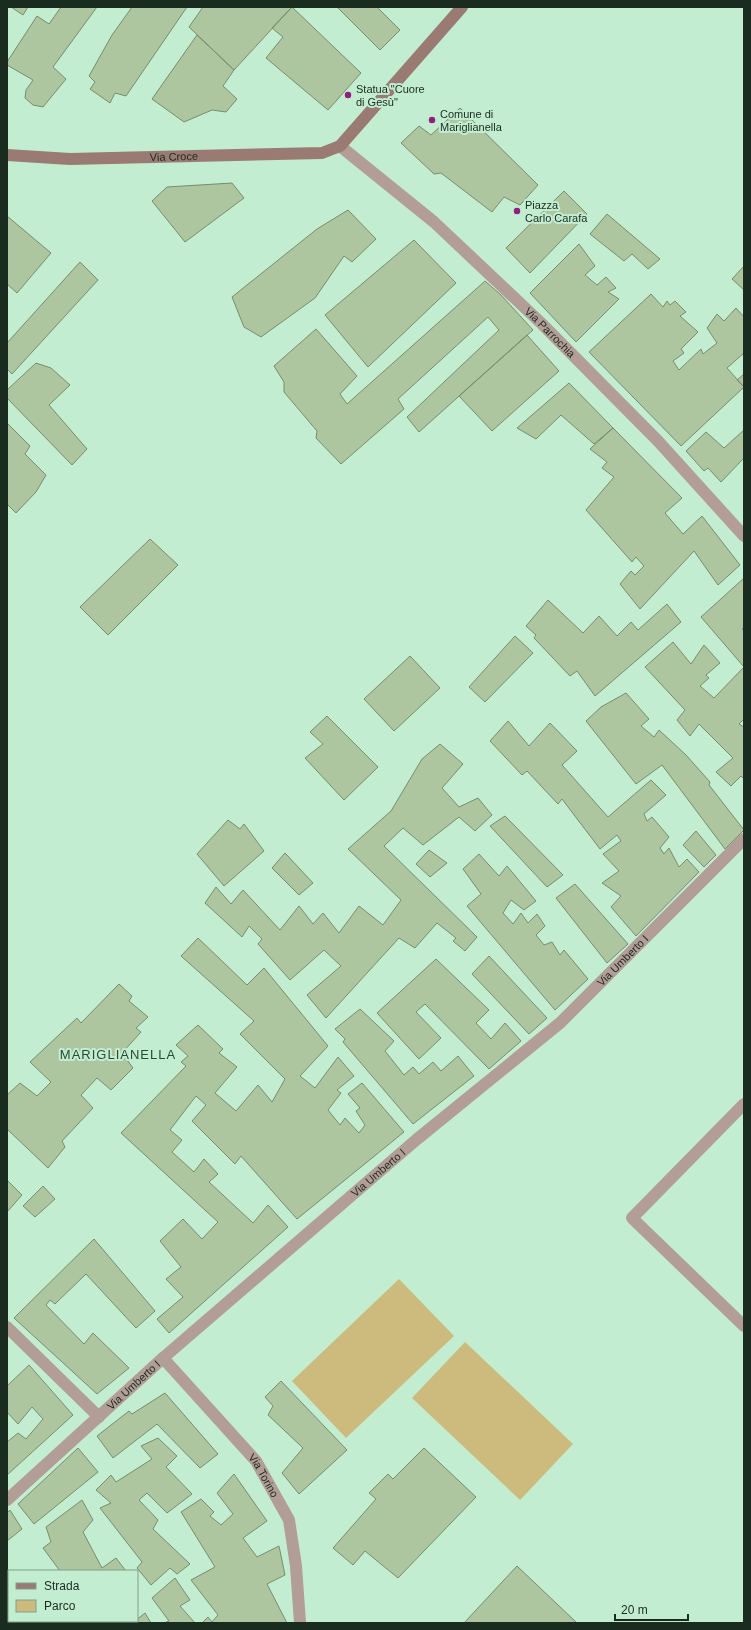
<svg xmlns="http://www.w3.org/2000/svg" width="751" height="1630" font-family="Arial,sans-serif">
<rect width="100%" height="100%" fill="#c3edd0"/>
<path fill="#ccbb7d" d="M399,1279L454,1336L346,1438L292,1381Z
M465,1342L573,1444L520,1500L412,1398Z"/>
<path fill="#adc6a0" stroke="#768e6a" d="M11,7H28L23,15Z
M61,7H97L53,67L66,79L43,107L33,105L25,98L26,90L33,80L7,65V62L37,16L49,24Z
M132,7H187L126,96L115,93L110,103L90,89L95,82L89,76L112,35Z
M203,7H292L234,70L189,27Z
M292,7L361,73L328,110L266,58L283,37L272,28Z
M337,7H377L400,30L380,50Z
M197,35L234,70L223,86L237,99L226,112L212,110L184,122L152,99Z
M460,108L538,185L520,205L504,197L492,212L441,173L434,174L401,143L419,126L431,135Z
M232,183L244,198L185,242L152,201L167,187Z
M564,191L587,214L530,273L506,248Z
M348,210L376,239L352,262L344,256L315,298L261,337L244,327L232,297L317,229Z
M607,214L660,259L648,269L632,254L624,261L590,234Z
M7,216L51,253L17,293L7,284Z
M414,240L456,283L368,367L325,315Z
M579,244L595,266L585,275L597,285L606,277L616,288L608,292L619,299L576,342L530,293Z
M80,262L98,280L12,374L7,369V343Z
M744,266V290L732,279Z
M485,281L501,295L533,330L419,432L407,417L499,330L488,317L398,399L404,409L341,464L316,438L317,431L284,392V382L274,366L316,329L357,376L340,394L347,404Z
M651,294L663,307L667,301L670,305L675,301L686,312L680,316L698,332L681,349L684,353L673,361L679,370L701,349L703,354L717,343L707,328L717,314L724,321L736,308L744,317V353L727,368L744,387L681,446L589,352Z
M527,335L559,371L492,431L459,396Z
M36,363L51,368L70,385L49,405L87,449L72,465L7,398V390Z
M744,374V387L737,380Z
M569,383L613,428L594,444L561,415L536,439L517,428Z
M7,423L30,446L25,454L46,475L36,492L16,513L7,504Z
M613,428L682,498L665,513L683,534L702,516L740,565L718,585L694,551L640,609L620,584L631,571L635,575L644,566L636,557L632,562L586,510L614,477L602,468L607,462L590,449Z
M744,430V458L721,482L708,468L704,471L686,451L706,432L724,448Z
M150,539L178,565L108,635L80,607Z
M744,578V627L742,629L744,630V667L701,617Z
M548,600L583,633L599,616L617,636L631,622L638,630L667,604L681,622L595,696L577,671L570,676L534,638L536,635L526,626Z
M515,636L533,653L485,702L469,687Z
M673,642L691,664L704,645L720,663L706,675L709,678L700,686L714,698L744,667V719L739,724L744,727V779L741,776L731,786L716,772L733,758L699,724L690,736L677,720L685,710L645,667Z
M410,656L440,688L394,731L364,699Z
M626,693L649,719L641,726L654,737L659,730L686,755L710,782L709,785L744,830L725,849L662,765L636,784L586,721L601,707Z
M327,716L378,767L344,800L305,758L323,744L310,732Z
M508,721L529,746L550,723L577,751L562,765L608,817L651,780L666,795L644,814L647,821L652,817L669,837L660,848L664,854L669,848L679,867L687,859L699,872L636,936L611,907L621,896L602,883L619,871L603,854L621,841L617,835L600,849L562,799L558,804L527,771L522,775L490,741Z
M440,744L463,764L442,788L459,807L478,798L492,815L475,831L459,817L423,845L403,828L384,846L477,937L465,951L453,941L456,938L437,923L415,948L399,938L326,1018L307,995L341,966L324,950L290,980L258,944L262,939L249,926L242,937L205,903L216,887L231,904L243,890L280,930L299,906L313,924L323,913L339,933L359,906L383,925L401,900L348,849L391,811L422,759Z
M505,816L563,875L547,887L490,826Z
M228,820L240,829L244,824L264,851L224,886L197,854Z
M696,831L716,855L704,867L683,845Z
M429,850L447,863L430,877L416,864Z
M285,853L313,883L299,895L272,868Z
M479,854L499,876L507,866L536,901L524,910L511,900L503,913L513,924L521,913L528,923L537,914L545,926L536,935L544,945L552,942L560,955L564,950L588,979L555,1010L467,906L481,894L463,869Z
M575,884L628,944L607,963L556,898Z
M198,938L247,985L264,968L328,1046L300,1076L315,1088L338,1057L354,1076L337,1090L341,1093L328,1110L340,1125L345,1118L359,1133L365,1125L356,1111L360,1108L348,1094L362,1083L404,1132L297,1219L241,1156L235,1164L192,1121L206,1105L196,1096L170,1130L182,1140L172,1152L194,1172L204,1159L218,1174L209,1182L253,1223L268,1205L288,1227L169,1333L157,1319L183,1297L166,1279L181,1267L160,1241L183,1219L202,1239L218,1222L121,1133L186,1066L181,1062L188,1056L176,1045L198,1025L223,1049L219,1053L237,1067L215,1093L236,1111L258,1085L272,1102L285,1079L240,1034L254,1021L181,956Z
M489,956L547,1018L529,1034L472,974Z
M436,959L489,1010L476,1023L491,1039L505,1023L521,1041L489,1069L425,1004L416,1012L441,1038L419,1059L377,1013Z
M119,984L132,996L129,1001L148,1017L136,1028L141,1032L122,1053L133,1068L111,1090L97,1078L81,1095L93,1108L62,1141L65,1147L48,1168L7,1129V1095L20,1083L37,1096L51,1082L30,1062L77,1018L81,1023Z
M360,1009L394,1041L385,1051L404,1075L413,1067L419,1074L433,1062L441,1071L458,1056L474,1076L413,1124L343,1042L345,1039L335,1029Z
M7,1180L22,1195L7,1212Z
M43,1186L55,1199L35,1217L23,1206Z
M94,1239L155,1311L136,1328L86,1274L55,1304L50,1300L46,1305L84,1344L93,1333L129,1368L97,1394L14,1318Z
M29,1365L73,1415L7,1475V1442L18,1433L26,1439L43,1419L32,1407L18,1424L7,1412V1386Z
M281,1381L347,1450L299,1494L282,1473L303,1448L268,1415L273,1406L265,1397Z
M165,1393L218,1454L200,1468L157,1424L113,1458L97,1436L129,1411L132,1414Z
M158,1438L177,1456L166,1467L192,1494L167,1513L147,1493L139,1500L158,1520L153,1529L190,1564L177,1574L170,1568L151,1585L137,1568L142,1562L100,1508L111,1503L96,1490L111,1475L116,1482L152,1459L141,1446Z
M78,1448L98,1472L34,1524L18,1504Z
M424,1448L476,1497L398,1578L365,1551L353,1565L333,1548L376,1499L369,1493L388,1474L393,1479Z
M234,1474L267,1521L243,1538L257,1557L279,1546L285,1575L267,1584L287,1623H202L208,1617L212,1622L218,1615L191,1580L215,1567L181,1512L201,1499L214,1512L210,1516L221,1525L233,1514L217,1493Z
M82,1500L93,1520L83,1532L102,1568L116,1558L126,1571H60L43,1548L51,1542L46,1527Z
M10,1510L22,1529L7,1541V1513Z
M517,1566L577,1623H464Z
M7,1577L9,1584V1620L7,1621Z
M175,1578L190,1600L180,1606L195,1623H164L169,1621L152,1598Z
M145,1613L151,1623H118L117,1621H135Z
M69,1621H93L94,1623H66Z"/>
<g fill="none" stroke-linecap="round" stroke-linejoin="round">
<path stroke="#b29d97" stroke-width="12" d="M744,1104L632,1218L744,1326"/>
<g stroke="#b29d97" stroke-width="12">
<path id="s1" d="M340,146L434,222L541,323L658,441L744,536"/>
<path d="M7,1327L99,1417"/>
<path id="s2" d="M163,1358L256,1461L289,1520L296,1566L300,1623"/>
<path id="s3" d="M7,1500L163,1358L416,1140L560,1023L744,839"/>
</g>
<path stroke="#9a7b73" stroke-width="12" id="s4" d="M7,155L70,159L322,153L340,146L462,7"/>
</g>
<g fill="#911f7f" stroke="#c3edd0" stroke-width="1.5">
<circle cx="348" cy="95" r="4"/>
<circle cx="432" cy="120" r="4"/>
<circle cx="517" cy="211" r="4"/>
</g>
<g text-anchor="middle" dominant-baseline="central" stroke-width="4" stroke-linejoin="round" paint-order="stroke">
<g font-size="11" fill="#1a2b20" stroke="#c3edd0" text-anchor="start">
<text x="356" y="89">Statua "Cuore<tspan x="356" dy="13">di Gesù"</tspan></text>
<text x="440" y="114">Comune di<tspan x="440" dy="13">Mariglianella</tspan></text>
<text x="525" y="205">Piazza<tspan x="525" dy="13">Carlo Carafa</tspan></text>
</g>
<g font-size="11" fill="#1a2b20" stroke="#c3edd0">
<text stroke="none"><textPath href="#s4" startOffset="167">Via Croce</textPath></text>
<text stroke="none"><textPath href="#s1" startOffset="281">Via Parrochia</textPath></text>
<text stroke="none"><textPath href="#s3" startOffset="819">Via Umberto I</textPath></text>
<text stroke="none"><textPath href="#s3" startOffset="495">Via Umberto I</textPath></text>
<text stroke="none"><textPath href="#s3" startOffset="171">Via Umberto I</textPath></text>
<text stroke="none"><textPath href="#s2" startOffset="155">Via Torino</textPath></text>
</g>
<g font-size="13" letter-spacing="1" fill="#254b33" stroke="#c3edd0">
<text x="118" y="1054">MARIGLIANELLA</text>
</g>
</g>
<rect width="751" height="1630" fill="none" stroke="#1a2b20" stroke-width="16"/>
<rect x="8" y="1570" width="130" height="52" fill="#c3edd0" stroke="#7f9f8a"/>
<rect x="16" y="1583" width="20" height="6" fill="#9a7b73" stroke="#7f9f8a"/>
<text x="44" y="1590" font-size="12" fill="#1a2b20">Strada</text>
<rect x="16" y="1600" width="20" height="12" fill="#ccbb7d" stroke="#7f9f8a"/>
<text x="44" y="1610" font-size="12" fill="#1a2b20">Parco</text>
<path d="M615 1614v6h73v-6" fill="none" stroke="#1a2b20" stroke-width="2"/>
<text x="621" y="1614" font-size="12" fill="#1a2b20" stroke="#c3edd0" stroke-width="3" paint-order="stroke">20 m</text>
</svg>
